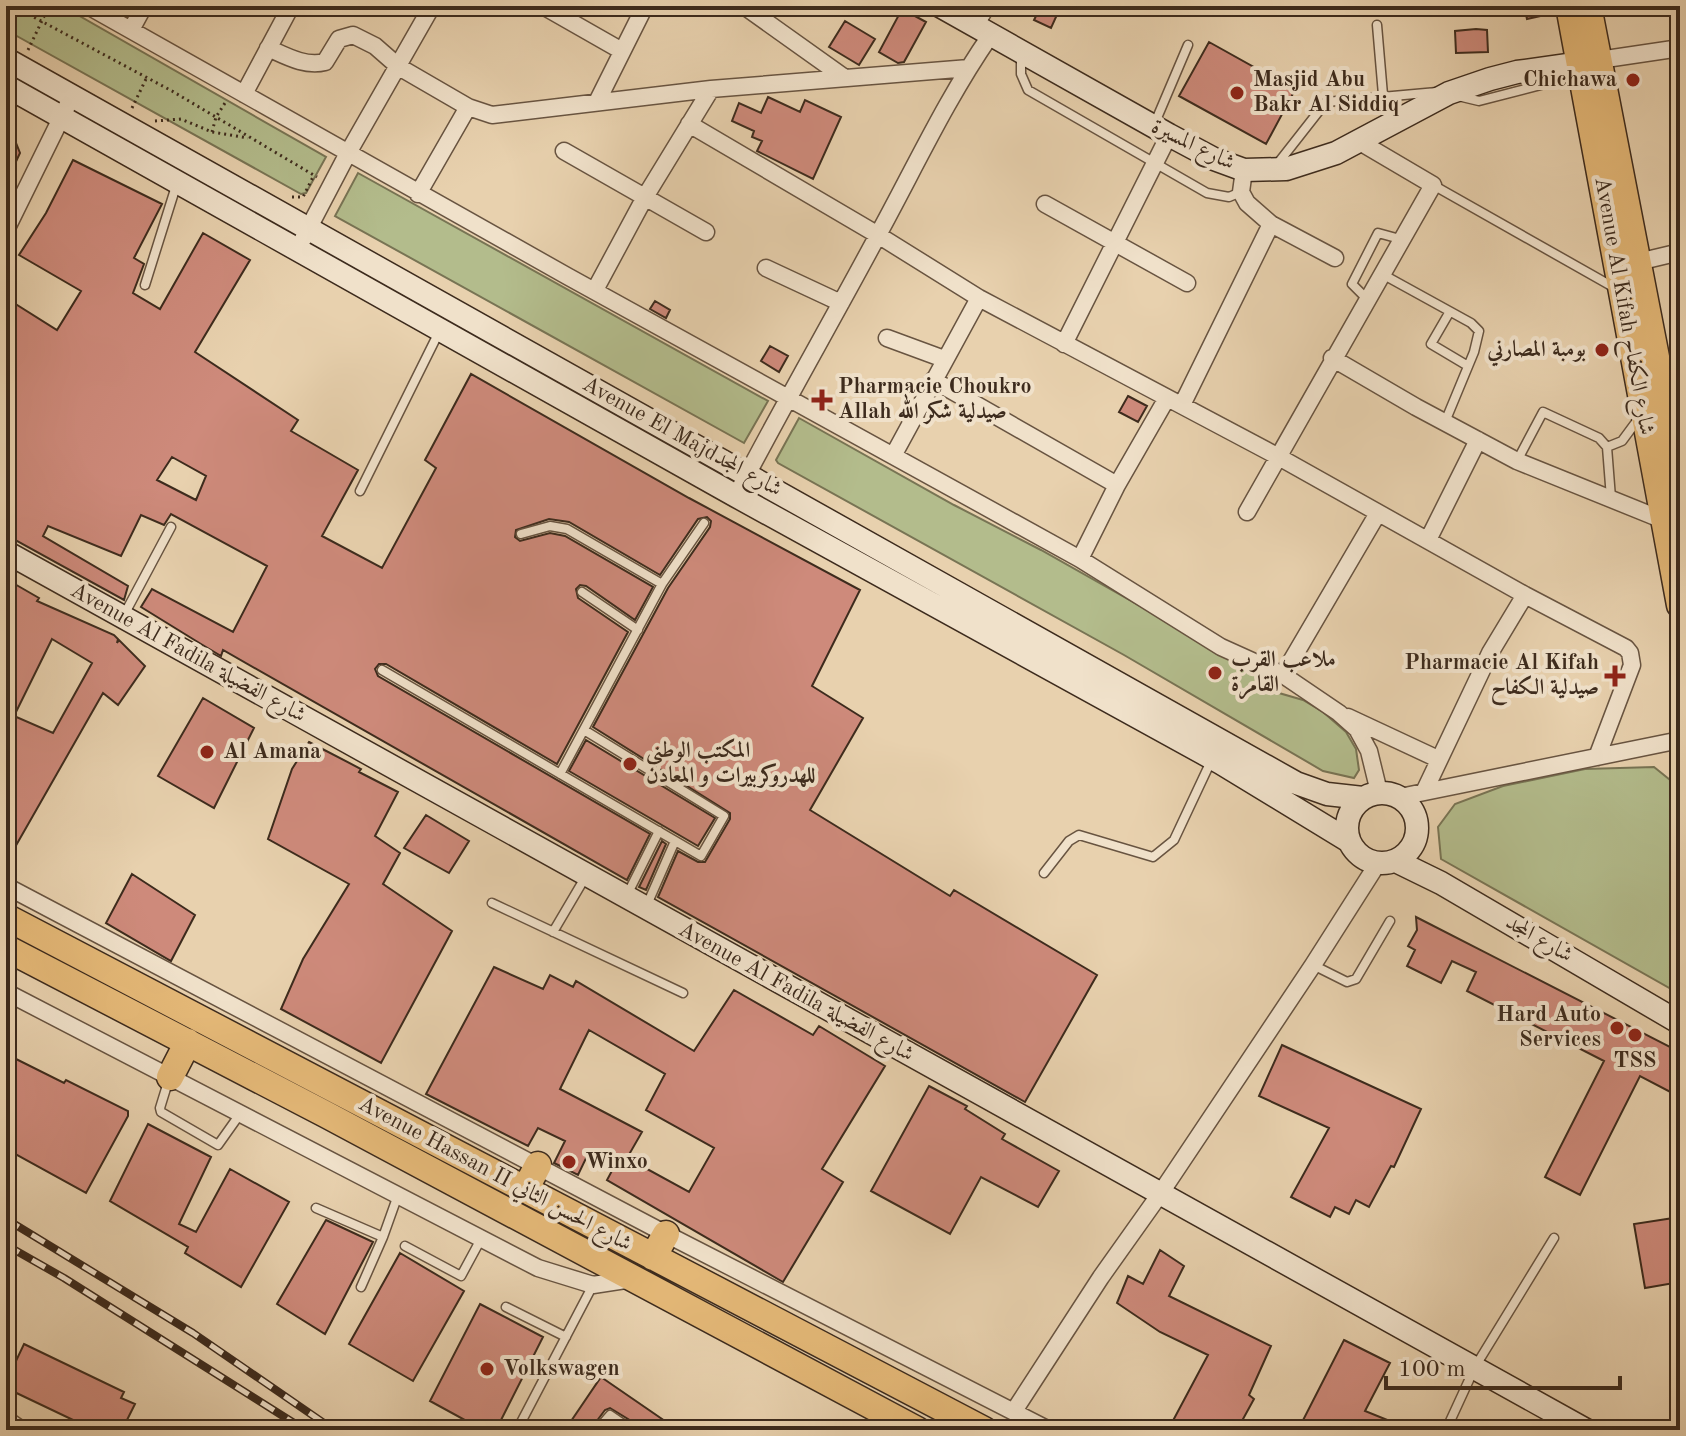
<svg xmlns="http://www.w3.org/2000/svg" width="1686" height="1436" font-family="'Old Standard TT',Amiri,serif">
<rect width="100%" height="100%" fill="#e8d1ae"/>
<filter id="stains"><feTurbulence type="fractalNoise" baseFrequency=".0025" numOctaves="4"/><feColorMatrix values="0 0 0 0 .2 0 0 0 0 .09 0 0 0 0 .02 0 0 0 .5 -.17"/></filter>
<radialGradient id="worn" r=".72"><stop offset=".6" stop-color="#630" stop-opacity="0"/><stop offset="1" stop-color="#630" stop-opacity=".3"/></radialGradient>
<path fill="#b3bc8c" stroke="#787454" stroke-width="2" d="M6,6H62L326,157L306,193L301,194L6,30Z
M358,173L768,401L744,443L335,216Z
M799,418L954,505L1041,550L1248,667L1279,693L1303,700L1323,712L1346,732L1356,749L1359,770L1354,778L1323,771L1124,655L778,463L776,460Z
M1654,767L1680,788V994L1441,859L1438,827L1455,804L1503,786L1585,769Z"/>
<path fill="#ce8a7b" stroke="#3d2b1d" stroke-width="2" fill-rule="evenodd" d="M1041,6H1061L1051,28L1034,20Z
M1524,6H1553L1554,13L1527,19Z
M902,9L926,22L904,62L898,63L879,52Z
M845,21L875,39L859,65L829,47Z
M1476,29L1487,30L1488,52L1456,53L1455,31Z
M1209,42L1295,90L1266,144L1179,96Z
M768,97L800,112L805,100L841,117L813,179L757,151L762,141L752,137L754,131L732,121L739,103L761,113Z
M6,118L20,153L6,183Z
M73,160L162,204L134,258L144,264L133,293L160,309L203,233L250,260L195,352L298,420L291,431L358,470L322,536L382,568L436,468L425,460L471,374L689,498L860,590L812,686L863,718L810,810L950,896L954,890L1097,975L1025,1102L658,897L678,851L698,862H705L730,819V813L593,727L668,588L710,527L711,521L707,517L698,519L660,575L569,522L549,519L516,530L515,537L520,541L550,533L565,536L653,587L635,620L586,586L580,585L576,589L578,598L628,632L557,764L386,664H379L375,669L378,676L650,834L627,880L223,650L221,656L201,644L141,607L152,589L233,632L267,566L171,514L164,525L141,515L121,556L48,526L43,536L128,586L124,600L6,535V298L57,330L81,291L19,255L46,213ZM172,457L206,476L196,500L157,480Z
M655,301L670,310L666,318L650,309Z
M770,346L788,356L779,372L761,361Z
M1128,396L1147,406L1138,422L1119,412Z
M6,579L39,598L37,601L114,635L118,639L117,643L119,640L145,666L118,705L103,693L6,863ZM52,639L92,663L53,733L14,716Z
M203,698L254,728L214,808L158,776Z
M586,740L715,818L698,846L569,771Z
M309,742L361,769L359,772L398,792L375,836L400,853L383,884L452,931L381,1063L281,1009L303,959L349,884L268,839L292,769Z
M426,815L469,841L449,873L404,848Z
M662,841L666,844L646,890L639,887Z
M132,874L195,915L171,961L106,923Z
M1416,917L1680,1052V1097L1640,1076L1580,1195L1545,1177L1604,1061L1467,991L1476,972L1452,961L1441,983L1407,966L1415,950L1408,946L1417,930Z
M494,967L543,989L550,975L573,987L576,981L694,1051L734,990L813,1035L819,1026L885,1066L822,1169L843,1182L783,1282L607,1180L614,1167L588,1154L578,1175L554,1163L565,1141L538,1128L528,1146L426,1094ZM589,1030L665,1074L646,1110L714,1148L689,1192L627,1158L642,1132L560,1089Z
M1282,1045L1421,1109L1394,1167L1391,1166L1369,1207L1356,1200L1349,1214L1335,1207L1330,1217L1291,1197L1329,1128L1259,1096Z
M6,1054L64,1083L66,1080L128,1111V1116L86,1193L6,1149Z
M929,1086L967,1106L965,1109L1005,1134L1002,1139L1059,1171L1038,1207L981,1177L950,1234L871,1191Z
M148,1124L211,1157L179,1224L196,1232L230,1169L289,1202L241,1287L185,1253L188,1247L110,1201Z
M1680,1217V1282L1645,1288L1634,1224Z
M326,1220L373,1242L325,1334L277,1304Z
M1160,1250L1184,1266L1169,1296L1271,1346L1249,1395L1254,1399L1237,1430H1168L1208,1355L1160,1332L1117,1303L1128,1276L1143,1284Z
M400,1253L464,1291L413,1381L349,1344Z
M480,1304L543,1337L496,1430H483L430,1401Z
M1344,1340L1390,1363L1365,1411L1412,1430H1298Z
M24,1344L124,1392L121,1398L135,1404L122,1430H94L6,1388V1382Z
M601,1377L678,1430H639L636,1424L610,1408L605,1410L590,1430H565Z"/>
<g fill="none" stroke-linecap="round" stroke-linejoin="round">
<defs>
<path id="lane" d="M1377,25L1383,95
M1021,54V74L1028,90L1207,193L1229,197L1241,192
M1458,96L1479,101L1541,85L1548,80L1550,68
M1154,125L1188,45
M1275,167L1326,102L1437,92
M1433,185L1615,288
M1382,274L1471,323L1479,331L1474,352L1445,422
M145,285L177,183
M1367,299L1352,284L1378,233L1400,239
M1449,313L1431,344L1468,366
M1607,447L1622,441L1639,418
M1517,461L1543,412L1599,438L1607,447L1611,498
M360,491L440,330
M521,534L550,526L567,529L662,584
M582,592L638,630
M124,615L171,527
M382,670L701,856L724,816L584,730
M560,774L662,584L704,523
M1044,873L1069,841L1079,835L1153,857L1174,840L1212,759
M627,895L659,831
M492,903L683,993
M646,907L675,841
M553,932L586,876
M1313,965L1347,982L1356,979L1390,921
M168,1082L160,1108L161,1112L218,1145L240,1114
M316,1208L383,1237
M405,1246L461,1276L481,1239
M361,1287L383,1237L398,1195
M506,1307L566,1337
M517,1430L593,1285
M597,1430L610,1415L632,1430
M1446,1430L1475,1367L1554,1238"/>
<path id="street" d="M88,6L567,276L1080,559L1221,647L1283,675L1339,713L1357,729L1369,751L1379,792
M543,6L622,51
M744,6L845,78
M974,27L987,6
M131,30L144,6
M268,48C286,56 305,67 325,62L339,39L353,35L375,46L399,67L468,107L492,115L711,89L969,68
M1599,60L1680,48
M244,94L291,6
M597,102L645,6
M689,124L878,235L979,298L1277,456L1525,595L1626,648L1630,653L1632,665L1597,757
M564,151L706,232
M1244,170L1241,192L1247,203L1271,224L1335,258
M418,194L468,107
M1045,204L1187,283
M6,230L72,96
M303,239L348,153L432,6
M1638,262L1680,252
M766,268L841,303
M595,290L645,197L711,89
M887,338L944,359
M1064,344L1169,135
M1332,358L1416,407L1517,461L1663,520
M933,380L1117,485
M1182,405L1271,224
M893,456L979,298
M736,496C782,407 832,321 879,233C915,167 947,98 990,36
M1247,512L1433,185L1360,142
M1428,540L1478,440
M1080,559L1117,485L1167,398
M1283,675L1378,513
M1348,717L1438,759
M1424,792L1490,653L1525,595
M1400,797L1680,740
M6,886L666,1234L1049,1430
M6,992L538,1268L593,1285L632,1279
M1014,1411L1101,1277L1160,1194L1313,965L1378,863
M6,1419L22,1430"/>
<path id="secondary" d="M940,6L1169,135L1214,159L1244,170L1286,169L1336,153L1449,93L1490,79L1517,72L1596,61
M6,59L1296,783L1327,794L1363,798
M6,86L736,496L1221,763L1349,841
M6,552L1586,1430
M1347 828a35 35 0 1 1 70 0a35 35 0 1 1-70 0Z
M1396,861L1441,883L1680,1023"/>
<path id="primary" d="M1569,6L1680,605
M1588,6L1680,481
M6,917L984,1430
M6,948L327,1115L917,1430
M170,1077L188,1042
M525,1190L538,1165
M653,1257L666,1234"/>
</defs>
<use href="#lane" stroke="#685441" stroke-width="11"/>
<use href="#street" stroke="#685441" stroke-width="19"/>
<use href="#secondary" stroke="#3d2b1d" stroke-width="25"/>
<use href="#primary" stroke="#3d2b1d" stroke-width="29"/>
<path stroke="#3d2b1d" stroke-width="3" stroke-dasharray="2 4" stroke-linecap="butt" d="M13,6L172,91L317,177
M28,50L49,6
M132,108L146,79
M155,121L181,119L212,132L248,138
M212,132L216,117L225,103
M292,197H303L314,175"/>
<use href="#lane" stroke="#f0e1ca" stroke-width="8"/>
<use href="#street" stroke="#f0e1ca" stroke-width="16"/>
<use href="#secondary" stroke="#f0e1ca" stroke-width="22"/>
<use href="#primary" stroke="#e4b877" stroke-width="26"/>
<defs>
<path id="rail" d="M6,1219L193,1333L334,1430
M6,1245L64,1278L305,1430"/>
</defs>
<use href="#rail" stroke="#3d2b1d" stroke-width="8"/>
<use href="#rail" stroke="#f0e1ca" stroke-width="5" stroke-dasharray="15" stroke-linecap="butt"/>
</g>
<g fill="#8f2418" stroke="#f0e1ca" stroke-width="3">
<circle cx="1633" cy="80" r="8"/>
<circle cx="1237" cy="93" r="8"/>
<circle cx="1602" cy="350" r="8"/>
<path d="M818 388h8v8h8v8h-8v8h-8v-8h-8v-8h8z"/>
<circle cx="1215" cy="673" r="8"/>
<path d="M1611 664h8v8h8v8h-8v8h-8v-8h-8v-8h8z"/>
<circle cx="207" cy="752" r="8"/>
<circle cx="630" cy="764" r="8"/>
<circle cx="1617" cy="1028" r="8"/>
<circle cx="1635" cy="1035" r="8"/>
<circle cx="569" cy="1162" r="8"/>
<circle cx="487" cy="1369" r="8"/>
</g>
<g text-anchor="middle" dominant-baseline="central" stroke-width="8" stroke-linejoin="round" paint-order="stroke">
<g font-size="22" font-weight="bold" fill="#3d2b1d" stroke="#f0e1ca" text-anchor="start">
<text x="1253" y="80">Masjid Abu<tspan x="1253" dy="25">Bakr Al Siddiq</tspan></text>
<text x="1617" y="80" text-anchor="end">Chichawa</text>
<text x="1586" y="350" text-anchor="end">بومبة المصارني</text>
<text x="838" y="387">Pharmacie Choukro<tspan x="838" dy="25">Allah صيدلية شكر الله</tspan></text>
<text x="1231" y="660">ملاعب القرب<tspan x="1231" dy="25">القامرة</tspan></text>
<text x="1599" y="663" text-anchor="end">Pharmacie Al Kifah<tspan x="1599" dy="25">صيدلية الكفاح</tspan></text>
<text x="646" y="751">المكتب الوطني<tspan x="646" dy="25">للهدروكربيرات و المعادن</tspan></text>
<text x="223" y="752">Al Amana</text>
<text x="1601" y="1015" text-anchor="end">Hard Auto<tspan x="1601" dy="25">Services</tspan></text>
<text x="1635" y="1061" text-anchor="middle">TSS</text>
<text x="585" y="1162">Winxo</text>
<text x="503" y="1369">Volkswagen</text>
</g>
<g font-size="22" fill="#3d2b1d" stroke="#f0e1ca">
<text transform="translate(1193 145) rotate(26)">شارع المسيرة</text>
<text transform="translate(1624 306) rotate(80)">Avenue Al Kifah شارع الكفاح</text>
<text transform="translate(682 437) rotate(29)">Avenue El Majdشارع المجد</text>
<text transform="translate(188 653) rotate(29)">Avenue Al Fadila شارع الفضيلة</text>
<text transform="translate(1539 939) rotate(30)">شارع المجد</text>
<text transform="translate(796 992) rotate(29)">Avenue Al Fadila شارع الفضيلة</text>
<text transform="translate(495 1174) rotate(28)">Avenue Hassan II شارع الحسن الثاني</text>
</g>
</g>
<rect width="1686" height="1436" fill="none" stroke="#e8d1ae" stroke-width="32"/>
<rect x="8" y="8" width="1670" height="1420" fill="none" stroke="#3d2b1d" stroke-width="4"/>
<rect x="16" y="16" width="1654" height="1404" fill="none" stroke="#3d2b1d" stroke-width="2"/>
<path d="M1386 1376v12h234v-12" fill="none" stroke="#3d2b1d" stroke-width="4"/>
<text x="1398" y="1376" font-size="24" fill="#3d2b1d" stroke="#f0e1ca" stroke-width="6" paint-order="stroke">100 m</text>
<rect width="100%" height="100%" filter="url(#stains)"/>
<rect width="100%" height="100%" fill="url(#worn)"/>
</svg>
